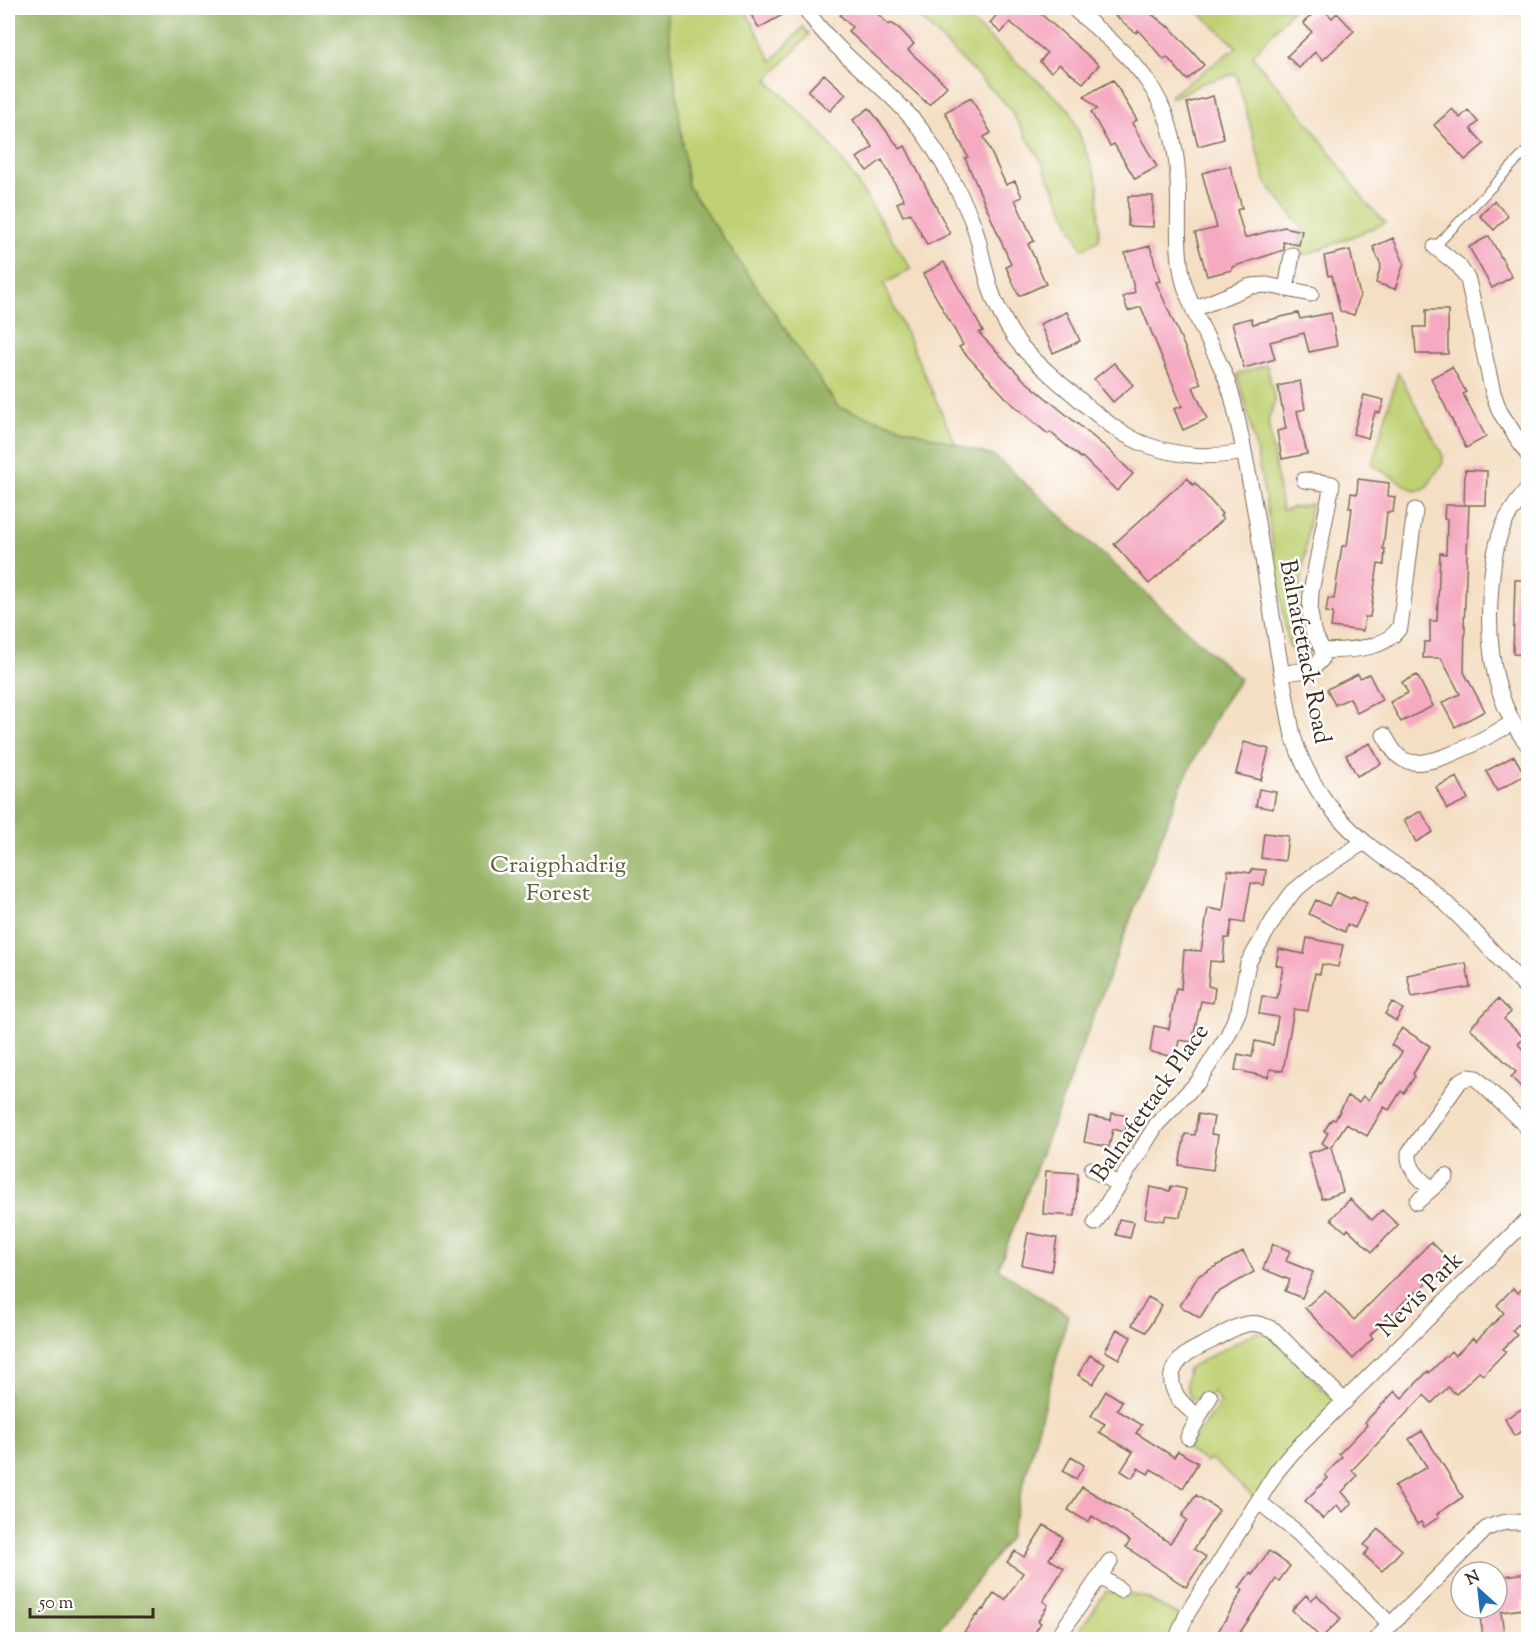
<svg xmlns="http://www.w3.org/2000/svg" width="1536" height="1647" font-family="'Sorts Mill Goudy',serif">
<rect width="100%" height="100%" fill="#fff"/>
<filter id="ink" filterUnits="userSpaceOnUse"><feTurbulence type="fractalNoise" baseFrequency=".0167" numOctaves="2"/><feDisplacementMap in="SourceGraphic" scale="12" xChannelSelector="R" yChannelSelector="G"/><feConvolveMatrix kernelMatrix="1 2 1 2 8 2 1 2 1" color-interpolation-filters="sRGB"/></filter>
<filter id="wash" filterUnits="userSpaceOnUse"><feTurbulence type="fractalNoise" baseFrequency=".008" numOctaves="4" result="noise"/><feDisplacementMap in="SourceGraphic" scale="24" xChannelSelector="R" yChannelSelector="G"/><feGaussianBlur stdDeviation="1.35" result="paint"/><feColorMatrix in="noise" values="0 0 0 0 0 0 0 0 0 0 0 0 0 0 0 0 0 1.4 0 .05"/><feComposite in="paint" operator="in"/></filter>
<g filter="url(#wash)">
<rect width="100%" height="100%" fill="#f4dfc4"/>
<path fill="#c0d174" stroke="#7e7e49" stroke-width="1.5" d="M666,8H744L772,61L803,27L809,35L767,80L824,136L851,173L911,269L884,284L956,445L838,407L688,186Z
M910,8H956L1070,110L1098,183L1099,240L1082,249L1040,159L1008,106Z
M1194,8H1294L1252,56L1310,125L1367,204L1386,223L1306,255L1299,253L1303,229L1266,183L1236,74L1202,83L1172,99L1170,96L1237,47Z
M1267,365L1275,402L1268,420L1282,510L1311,504L1299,601L1301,635L1309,651L1305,658C1294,659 1291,650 1288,641C1273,553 1263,461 1237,374Z
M1398,372L1443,456V462L1426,488L1415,491L1372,465Z
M1256,1332L1269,1335L1335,1401L1256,1499L1211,1459L1206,1462L1187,1449L1221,1402L1213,1392L1199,1400L1190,1398L1186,1384L1188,1368Z
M1106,1591L1145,1597L1180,1616L1174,1639L1073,1640Z"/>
<path fill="#98b366" stroke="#6a6e42" stroke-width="1.5" d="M8,8H666L688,186L838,407L996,457L1240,679L1220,708L1180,788L998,1269L1068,1315L1009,1539L931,1639H8Z"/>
<g id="blocks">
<path fill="#f5aac1" d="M747,8H795L759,28Z
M848,8H872L889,25L891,23L899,28L914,44L908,50L947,86L929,105L848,31L852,27L840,15Z
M993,8H1034L1099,65L1083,83L1059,64L1051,72L1040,62L1047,53L1010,22L1001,33L990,23L999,12Z
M1106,8H1144L1168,27L1169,26L1204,65L1187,80L1167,57L1164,60L1138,30L1136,33Z
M1319,8H1322L1332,18L1337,13L1354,31L1323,60L1315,52L1299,68L1287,56L1312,32L1303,23Z
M824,74L846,94L830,111L808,91Z
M1113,80L1137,120L1132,123L1157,167L1135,179L1114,144L1110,146L1091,112L1097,109L1084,96Z
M1213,96L1224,139L1198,146L1187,103Z
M971,98L991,133L984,137L1006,185L1015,181L1022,197L1015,200L1034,241L1028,244L1046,284L1019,296L1006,267L1011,264L965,158L968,157L945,112Z
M869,108L900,149L905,146L950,234L927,245L910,213L903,216L897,203L904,200L882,160L867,171L857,158L873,147L853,120Z
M1452,109L1460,118L1468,110L1478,122L1471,129L1484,144L1465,160L1434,125Z
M1230,166L1242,208L1237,210L1245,238L1284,227L1302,231L1299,245L1283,242L1284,250L1232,267V270L1207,276L1195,233L1217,228L1202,173Z
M1128,196H1153V227L1128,226Z
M1494,201L1508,216L1494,230L1480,216Z
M1489,236L1512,277L1492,288L1469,247Z
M1393,238L1404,263L1395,289L1376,283L1381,265L1373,247Z
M1150,246L1160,281L1156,282L1201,384L1193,387L1207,419L1183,430L1174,409L1182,406L1141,307L1128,311L1123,297L1135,292L1125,253Z
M1350,250L1360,296L1354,315L1340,311L1332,275L1328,276L1324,256Z
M944,262L983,331L979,333L1024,380L1108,449L1133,474L1117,491L1082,457L1081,458L1050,432L1048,434L1010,402L959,347L963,345L923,274Z
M1426,310H1448V354H1416L1414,327H1426Z
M1067,312L1080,341L1053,353L1040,324Z
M1298,313L1300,319L1331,313L1337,346L1309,352L1304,333L1270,342L1275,359L1244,368L1232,323L1251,318L1253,324Z
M1114,363L1133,385L1113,402L1094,379Z
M1452,367L1466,392L1463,394L1486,437L1466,448L1431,378Z
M1300,381L1305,409L1297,411L1307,454L1282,459L1277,431L1286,429L1278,386Z
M1364,395L1384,400L1380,413L1375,412L1368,438L1353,434Z
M1465,470L1487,471L1486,505H1464Z
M1187,478L1193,485L1195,483L1222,514L1220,516L1223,519L1149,584L1114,544Z
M1358,479L1389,483L1388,496L1395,497L1393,512H1387L1383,549H1385L1384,565L1378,564L1370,617H1365L1363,631L1331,627L1333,613L1326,612L1328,598L1334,599L1342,546H1347L1352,508H1349L1351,493L1357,494Z
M1445,505H1469L1464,626H1465L1464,672L1485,711L1455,727L1442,703L1460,694L1441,658H1423L1424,642H1430V621H1437L1440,553L1446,554L1447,519H1444Z
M1515,580H1528V655L1513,654Z
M1358,674L1360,678L1369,674L1382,700L1357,713L1350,698L1335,705L1327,689Z
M1417,675L1433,706L1401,722L1390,702L1408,693L1402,682Z
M1244,742L1269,749L1261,780L1236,774Z
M1370,743L1381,764L1357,776L1346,755Z
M1514,756L1525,775L1497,791L1486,771Z
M1457,777L1468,799L1447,809L1436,787Z
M1259,789L1276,792L1273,809L1256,806Z
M1421,811L1433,832L1416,842L1404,820Z
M1264,833L1288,836L1285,861L1261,858Z
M1251,869L1266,870L1264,885L1251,883L1244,923L1232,921L1229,938H1225L1223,962L1210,961L1208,986L1215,988L1213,1003L1201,1001L1192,1042L1179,1040L1176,1057L1150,1052L1154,1026L1169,1029L1176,988L1181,989L1184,950L1201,951L1208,908L1223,911L1228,870L1251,873Z
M1336,892L1351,899L1353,896L1367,903L1355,928L1347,924L1345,932L1309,914L1316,900L1329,906Z
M1307,938L1343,945L1338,967L1322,964L1320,974L1315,973L1308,1011L1294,1009L1283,1071L1270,1069L1268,1077L1235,1070L1238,1054L1252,1057L1255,1041L1273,1045L1278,1017L1259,1014L1262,996L1277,999L1283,967L1276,965L1279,949L1304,954Z
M1466,963L1470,987L1412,997L1407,975Z
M1498,999L1511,1012L1504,1019L1524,1038L1518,1044L1528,1055V1094L1511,1077L1516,1072L1470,1028Z
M1392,1002L1403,1009L1396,1021L1385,1014Z
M1402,1028L1430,1046L1413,1074L1415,1076L1404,1093L1401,1091L1389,1110L1384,1107L1367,1136L1346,1124L1331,1147L1343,1192L1322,1199L1308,1153L1328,1147L1322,1143L1328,1133L1324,1131L1332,1119L1335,1120L1348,1096L1359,1102L1363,1096L1369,1100L1380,1082L1382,1084L1402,1052L1391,1045Z
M1112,1113L1128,1116L1125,1132L1113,1129L1109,1147L1084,1142L1089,1116L1111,1120Z
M1198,1114L1214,1117L1211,1134L1218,1135L1213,1170L1179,1165L1185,1134L1195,1135Z
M1046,1171L1078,1173L1075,1216L1043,1214Z
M1171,1186L1186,1189L1180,1217L1166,1215L1164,1221L1145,1218L1150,1187L1170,1191Z
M1350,1199L1372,1220L1382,1210L1398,1225L1372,1252L1348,1229L1346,1232L1331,1219Z
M1119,1219L1134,1222L1130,1238L1116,1235Z
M1028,1233L1057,1238L1051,1271L1022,1265Z
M1431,1242L1450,1260L1434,1277L1412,1296L1411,1295L1370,1335L1373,1338L1353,1359L1305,1308L1325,1290L1354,1320Z
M1273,1244L1290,1251L1286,1261L1313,1272L1302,1298L1285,1291L1290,1280L1263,1269Z
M1243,1251L1254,1272L1215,1294L1200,1318L1180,1306L1198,1276Z
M1528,1282V1314L1512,1331L1517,1335L1503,1349L1506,1351L1483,1375L1479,1372L1456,1394L1448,1387L1432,1403L1424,1395L1352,1470L1357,1476L1342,1492L1352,1503L1343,1512L1337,1505L1323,1519L1305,1501L1328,1478L1325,1475L1342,1457L1339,1454L1367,1425L1365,1422L1395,1391L1402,1398L1428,1371L1429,1373L1451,1351L1455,1356L1473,1338L1476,1341L1504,1313L1497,1305L1513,1288L1518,1293Z
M1148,1297L1162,1305L1146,1332L1132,1325Z
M1117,1329L1131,1337L1119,1359L1105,1351Z
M1090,1355L1105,1364L1093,1384L1078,1375Z
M1106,1391L1122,1401L1117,1410L1142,1425L1136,1433L1174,1457L1178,1451L1198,1463L1183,1488L1151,1469L1148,1474L1138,1468L1132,1478L1121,1471L1133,1452L1099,1432L1105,1424L1091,1416Z
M1528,1405V1427L1514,1436L1505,1419Z
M1422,1431L1463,1497L1437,1514L1439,1517L1424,1527L1421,1522L1417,1524L1394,1486L1427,1467L1409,1439Z
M1071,1457L1084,1465L1076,1479L1063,1471Z
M1082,1487L1131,1515L1130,1516L1170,1543L1187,1520L1182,1516L1196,1495L1219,1510L1194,1549L1206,1557L1186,1587L1126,1547L1130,1541L1092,1516L1088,1522L1068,1510Z
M1044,1525L1063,1537L1049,1559L1064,1568L1043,1601L1048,1605L1038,1621L1041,1623L1030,1640H959L976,1615L977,1616L982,1609L984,1610L994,1593L1005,1600L1023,1573L1007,1562L1015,1551L1024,1557Z
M1379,1529L1402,1550L1382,1571L1364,1555L1369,1549L1364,1545Z
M1269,1551L1290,1566L1279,1581L1276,1579L1235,1640H1213L1243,1590L1239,1588L1250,1573L1252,1575Z
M1527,1573L1528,1599L1522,1600L1523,1609L1501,1612L1505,1640H1483L1479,1608H1497V1577Z
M1306,1595L1311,1600L1317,1595L1341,1619L1321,1638L1292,1610Z"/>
</g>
</g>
<g filter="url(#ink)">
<use href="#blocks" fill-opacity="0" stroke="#7c6958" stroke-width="1.5"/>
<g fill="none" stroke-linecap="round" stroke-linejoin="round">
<defs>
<path id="service" d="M1435,247L1528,149"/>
<path id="minor" d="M805,8C839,60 898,91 931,144C946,167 966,203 975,229C982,252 985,276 994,299C1001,315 1010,333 1021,346C1033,360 1048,372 1061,384C1088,406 1116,435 1150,446C1182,457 1211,458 1244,452
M1073,8C1134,59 1174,93 1178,179C1180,214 1175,248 1184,283C1195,324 1223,359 1233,400C1259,511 1271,625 1293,736C1310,789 1337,822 1381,855C1397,867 1415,876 1430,889C1465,919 1496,956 1528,990
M1435,247L1459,266L1468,280L1493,393L1500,412L1528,455
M1286,289L1292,255
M1194,309L1251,286L1267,285L1311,294
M1528,489C1521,497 1513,508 1507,518C1496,539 1493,562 1491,585C1486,641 1492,700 1528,745
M1323,651C1349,650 1384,651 1400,627L1415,510
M1282,674L1305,670L1315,666L1321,660L1323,651L1313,631L1310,612L1311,592L1332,484L1304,480
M1384,735C1389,743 1393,753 1401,758C1425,776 1489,735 1513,723
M1092,1169L1119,1185
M1431,1189C1420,1178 1408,1170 1409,1153L1460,1081L1468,1077L1476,1078L1528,1128
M1417,1202L1446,1176
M1095,1223L1157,1124L1198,1082L1228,1035L1239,1010L1248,963L1277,914L1293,892L1311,877L1364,842
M1199,1416C1174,1401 1158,1375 1188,1353C1196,1348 1205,1344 1213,1340C1224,1334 1235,1326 1247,1324C1257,1322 1265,1326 1274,1330L1345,1402
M1188,1437L1210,1397
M1258,1501L1299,1534L1391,1625
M1100,1576L1120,1590
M1056,1640L1110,1561
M1176,1640L1187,1614L1277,1471L1292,1453L1528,1219
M1375,1640L1486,1529C1501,1521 1512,1521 1528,1523"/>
</defs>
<use href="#service" stroke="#7c6958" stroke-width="10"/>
<use href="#minor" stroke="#7c6958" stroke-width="17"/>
<use href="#service" stroke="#fff" stroke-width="8"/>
<use href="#minor" stroke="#fff" stroke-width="15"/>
</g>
</g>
<g text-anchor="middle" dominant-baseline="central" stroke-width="5" stroke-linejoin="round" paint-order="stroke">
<g font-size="24" fill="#3b2a1e" stroke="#fff">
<text transform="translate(1304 652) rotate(79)">Balnafettack Road</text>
<text transform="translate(1151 1103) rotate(-55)">Balnafettack Place</text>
<text transform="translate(1421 1295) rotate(-45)">Nevis Park</text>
</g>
<g font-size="24" fill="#635c38" stroke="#fff">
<text x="558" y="866">Craigphadrig<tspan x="558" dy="28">Forest</tspan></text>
</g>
</g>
<rect width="1536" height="1647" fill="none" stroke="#fff" stroke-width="30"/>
<g transform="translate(1479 1590) rotate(333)"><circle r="28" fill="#ffffff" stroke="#b1aaa5" stroke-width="1.5"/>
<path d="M0-4.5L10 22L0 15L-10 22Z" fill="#1f6fb2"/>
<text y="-9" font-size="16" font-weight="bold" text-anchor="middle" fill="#3b2a1e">N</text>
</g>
<path d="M30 1608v9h123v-9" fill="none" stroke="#3b2a1e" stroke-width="3"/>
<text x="39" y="1608" font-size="18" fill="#3b2a1e" stroke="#ffffff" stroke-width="4.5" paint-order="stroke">50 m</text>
</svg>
